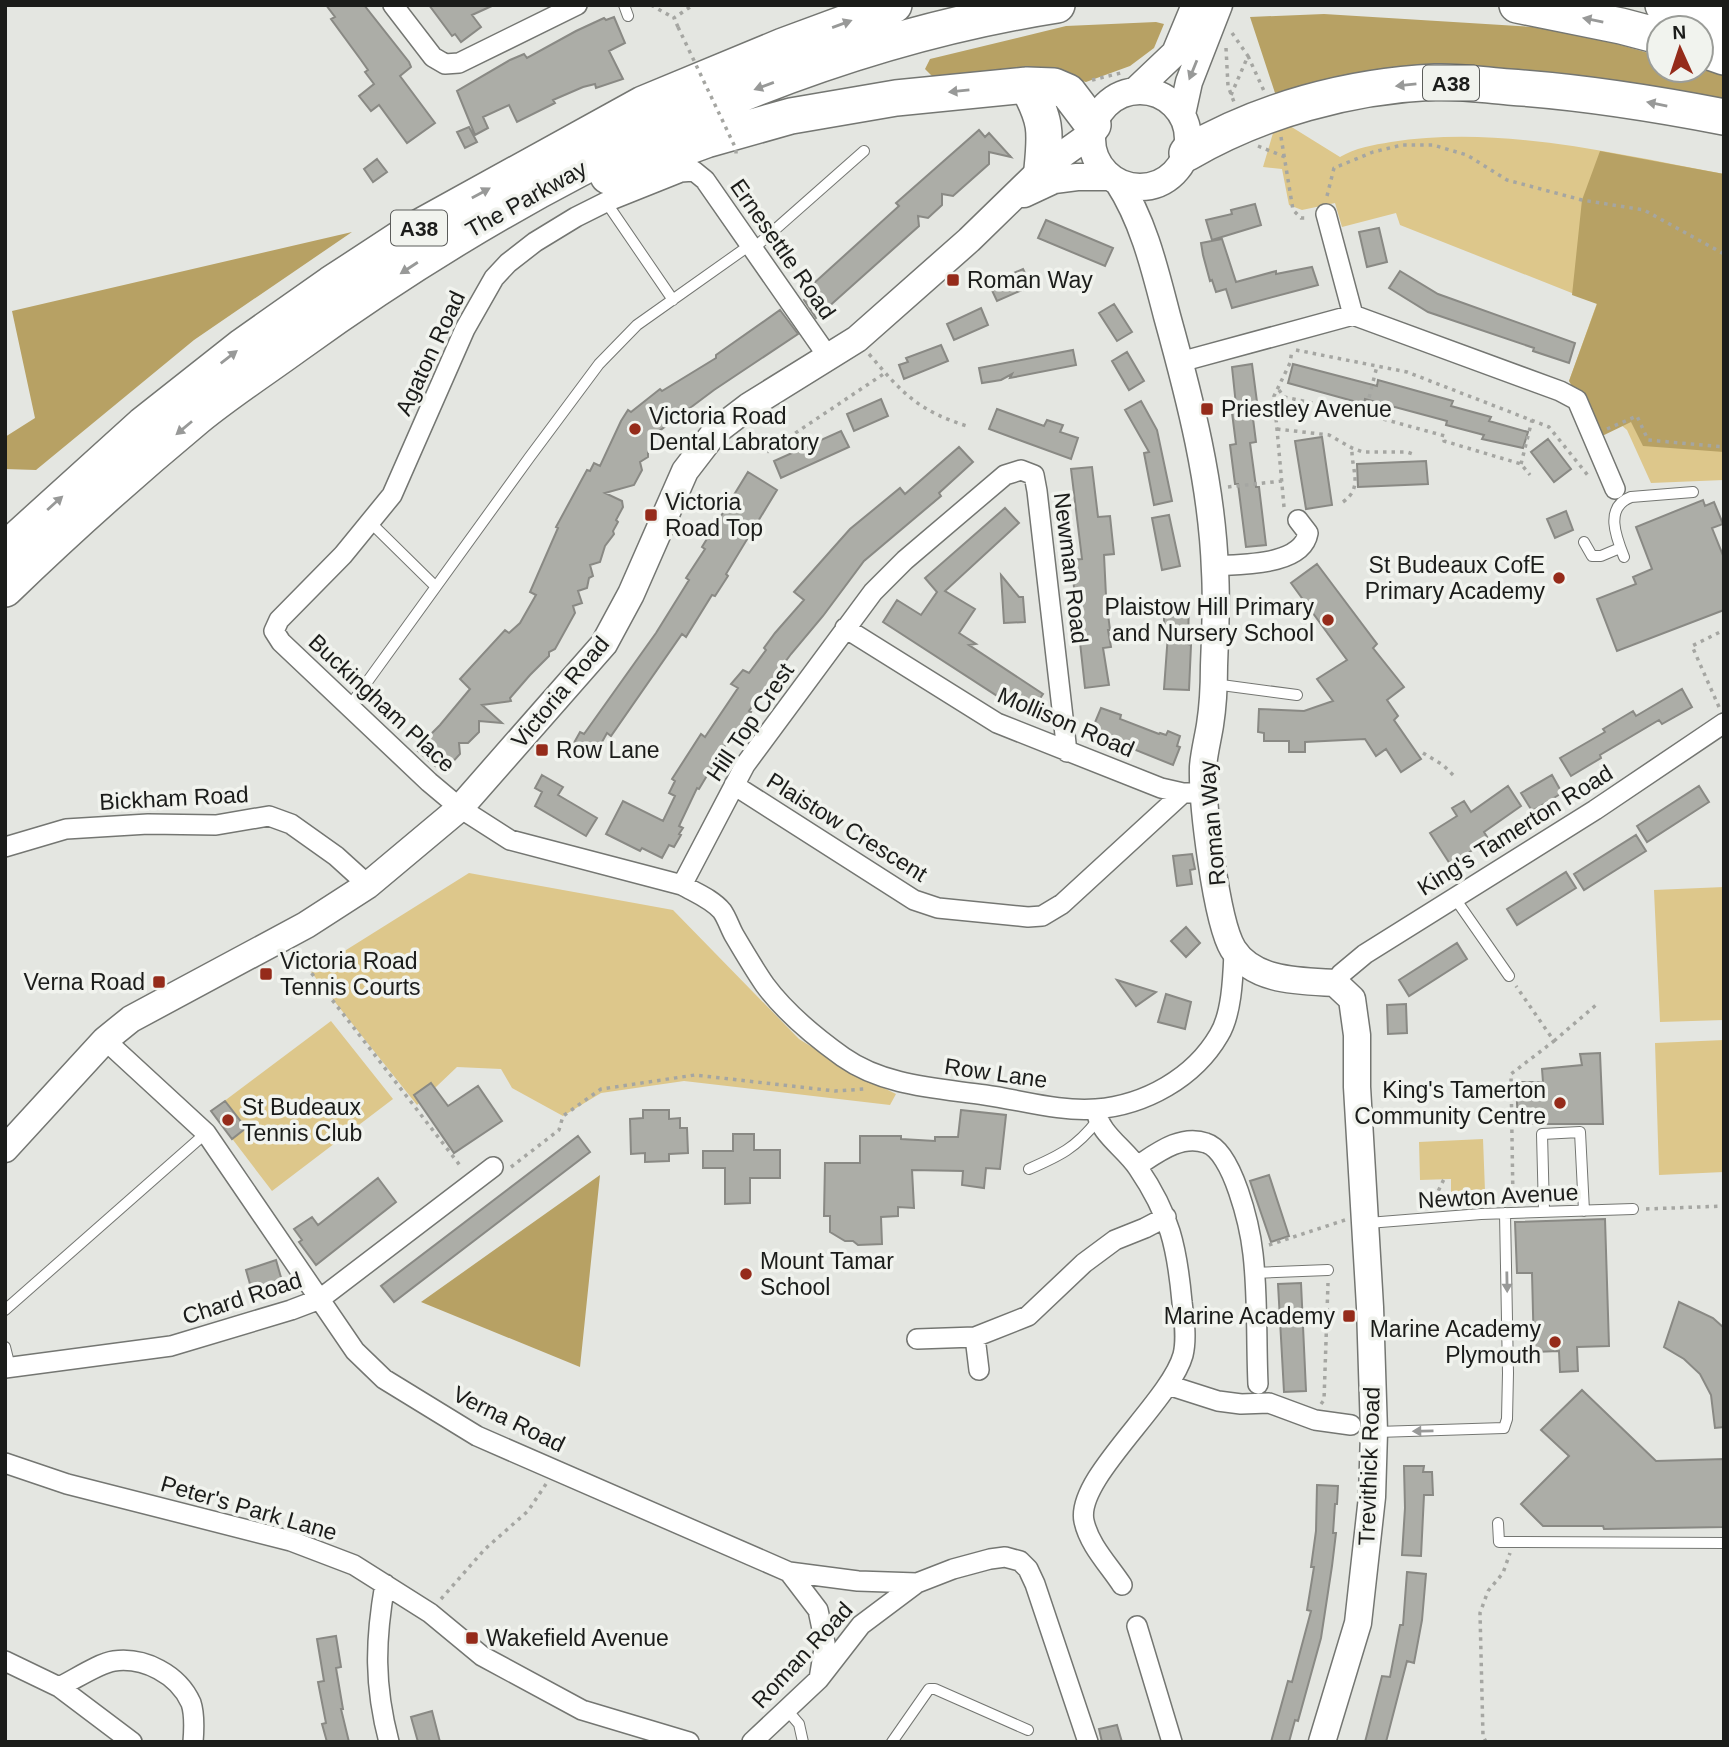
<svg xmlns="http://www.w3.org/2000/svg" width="1729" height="1747" font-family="Arial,sans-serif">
<rect width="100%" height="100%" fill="#e4e6e1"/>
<path fill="#ddc78b" d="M1290,126L1340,157C1355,148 1373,145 1391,142C1502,125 1615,154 1724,174V480L1651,483L1627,430L1569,381L1597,303L1400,225L1396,213L1342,227L1335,203L1302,210L1289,205L1282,169L1263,167L1273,133Z
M469,873L673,910L799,1039L854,1073L896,1094L890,1105L684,1081L601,1093L563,1116L512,1088L501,1069L457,1067L417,1105L311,972Z
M1724,887V1020L1660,1022L1654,890Z
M331,1021L393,1099L272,1191L211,1111Z
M1724,1040V1172L1659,1175L1655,1043Z
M1483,1139L1485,1191L1451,1194V1179L1420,1180L1419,1142Z"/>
<path fill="#b7a164" d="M1324,14L1565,29L1659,56V70H1701V68L1724,75V102L1294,89L1275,93L1250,17Z
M1156,22L1164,24L1154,48L1130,66L1086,82L1060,75L932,76L925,69L930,59L1066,26Z
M1600,151L1724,174V452L1643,446L1631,422L1600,437L1569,381L1597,304L1572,295L1582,200Z
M352,232L194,340L36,470L5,469V437L35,418L12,311Z
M600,1175L580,1367L421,1302Z"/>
<path fill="#acada7" stroke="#898984" stroke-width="2" d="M326,5H364L409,62L411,67L400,76L435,123L407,143L379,105L371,111L359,96L374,84L365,72L368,70L361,60L331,19L335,17Z
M429,5H494L472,15L481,27L461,42L455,34L452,36Z
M614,17L625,43L609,51L623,79L596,88L595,84L583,87L553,100L555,103L517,122L509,105L483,117L488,128L475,135L457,91L510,60L524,54L527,58L576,31L604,18L606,20Z
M469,127L477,142L465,148L457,132Z
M979,130L985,137L989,133L1011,157L989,152V164L953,196L942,194V205L928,218L918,216L919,226L816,318L804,300L817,288L813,284L899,206L896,203Z
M377,159L387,172L373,182L364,169Z
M1255,204L1261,225L1212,240L1206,220L1232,214L1231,210Z
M1046,220L1113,248L1105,266L1038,238Z
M1379,228L1387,262L1367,267L1359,232Z
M1222,239L1236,282L1276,271V274L1312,267L1318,285L1232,308L1226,289L1216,292L1212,280L1210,281L1203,255L1201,243Z
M1023,269L1031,286L997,301L989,284Z
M1400,271L1438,294L1575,343L1569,363L1533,351L1534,348L1428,312L1389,288Z
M1114,304L1132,332L1117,341L1099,313Z
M981,308L988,325L954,340L947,324Z
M780,310L798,334L714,390L658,432L648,452V457L640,462L642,470L634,485L605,493L622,501L623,507L616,520L618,522L613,531L614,534L605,546L600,562L590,565L593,576L589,578L587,588L578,591L582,603L573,606L575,613L555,649L549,652V656L530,675L510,698L511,701L482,705L502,723L479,721V732L468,743H459L460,754L449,766L440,768L436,764L435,766L418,751L420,748L419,746L440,725L470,689L460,679L505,630L509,633L520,623L536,595L530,592L558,528L556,527L587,470L590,471L594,463L600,466L621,421L628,410L631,412L660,389L662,391L716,358V355Z
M941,345L948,361L904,379L899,365L908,362L906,358Z
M1073,350L1076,365L1010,378L1012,374L1001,380L982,383L979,368Z
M1127,352L1144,381L1129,390L1112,361Z
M1252,364L1257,402L1251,403L1256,442L1250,443L1256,487H1259L1266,545L1246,547L1238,484H1235L1230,445L1236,444L1231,405H1236L1232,367Z
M1293,364L1377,386L1378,380L1453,401L1451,406L1491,417L1489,421L1528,432L1523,448L1482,439L1484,435L1446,425L1447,421L1365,399L1364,404L1288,383Z
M881,399L888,416L854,431L847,414Z
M1141,401L1157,430L1172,501L1154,505L1144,453L1149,452L1125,410Z
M997,409L1044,426L1047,420L1063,425L1060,432L1078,438L1071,459L989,429Z
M841,431L849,447L781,478L774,461Z
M1322,437L1332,505L1306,509L1295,441Z
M1548,439L1571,469L1554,482L1531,452Z
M959,447L973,462L939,493L941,496L864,561L823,616L791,654L749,711L751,712L732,741L729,739L699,789L697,788L679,826L683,828L679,834L681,835L674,847L669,845L662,858L642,848L640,851L606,834L623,801L663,821L675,796L669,793L675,781L672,779L701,734L705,737L738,688L731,684L743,670L749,673L766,650L764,648L775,633L804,600L794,592L850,529L900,488L905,494Z
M1426,461L1428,484L1358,487L1357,464Z
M1092,467L1098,517L1110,516L1114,554L1104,555L1106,596H1108L1110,614H1108L1110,630H1108L1111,647L1103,648L1109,685L1085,688L1071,560L1082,559L1071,469Z
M748,472L777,490L726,574L728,576L715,596L712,595L686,637L682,634L611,736L607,733L592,760L570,750L580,732L584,734L656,633L689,580L686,578L705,549L702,547Z
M1703,500L1705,506L1714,502L1723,524L1712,528L1724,558V610L1617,651L1597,599L1636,584L1633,577L1652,569L1636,527Z
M1005,508L1019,523L945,591L975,609L959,633L976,644L969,645L1043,694L1028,716L883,622L897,600L921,615L937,592L925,578Z
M1566,511L1573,530L1555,538L1547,519Z
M1169,515L1180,566L1162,570L1152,518Z
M1317,564L1377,644L1373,648L1404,687L1387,700L1398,716L1394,720L1421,759L1401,772L1386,749L1376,756L1365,739L1305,742V752H1289V741H1264V733L1258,732L1259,709L1304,711L1333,701L1317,679L1347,660L1291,583Z
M1001,575L1019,597H1023L1025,622L1004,623Z
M1164,601H1189L1188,644L1191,645L1189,690L1164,689L1168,634L1164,633Z
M1682,689L1692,707L1662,724L1659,720L1600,755L1601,758L1571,776L1560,758L1605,732L1603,729L1633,711L1636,716Z
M1101,708L1121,715L1120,719L1159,734L1160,733L1166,735L1168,731L1180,736L1177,746L1180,747L1173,765L1091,732Z
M542,775L563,787L558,795L597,818L586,836L535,806L542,792L535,788Z
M1552,775L1562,793L1532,811L1521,793Z
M1508,786L1521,806L1484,832L1489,840L1450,864L1430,833L1457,816L1452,808L1464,801L1471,812Z
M1699,786L1709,802L1647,842L1637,826Z
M1636,835L1646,851L1584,890L1574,874Z
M1192,854L1195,869L1190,870L1192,884L1177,886L1173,856Z
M1566,872L1576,888L1517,925L1507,909Z
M1186,927L1200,943L1186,957L1171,941Z
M1457,943L1467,959L1409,996L1399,980Z
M1117,980L1156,992L1136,1006Z
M1166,994L1191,1002L1185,1029L1158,1022Z
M1406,1004L1407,1033L1388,1034L1387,1005Z
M1600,1053L1603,1124H1518L1516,1082H1543L1542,1069L1582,1065L1580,1054Z
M431,1083L448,1106L478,1086L502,1121L454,1153L414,1095Z
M225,1101L246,1128L232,1139L211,1111Z
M643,1110H669V1119L680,1118V1128H687L688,1153L669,1154V1161L645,1162V1153L631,1154L630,1119L643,1118Z
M961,1110L1006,1115L1000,1169L986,1168L984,1188L962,1185L963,1171L912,1170L914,1208L898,1207V1216L881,1217L882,1244L858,1245L853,1241H845L830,1232V1216H824L825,1163H860V1136H901V1139L935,1141V1137H958Z
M733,1134H754V1150H780V1178H750V1203L725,1204V1168H703V1151H733Z
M578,1136L590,1152L394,1302L381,1286Z
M1269,1175L1289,1236L1271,1242L1250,1181Z
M378,1178L396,1202L316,1265L299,1242L302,1240L294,1229L312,1217L318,1225Z
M1605,1219L1609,1346L1577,1347L1578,1371L1560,1372L1559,1351L1534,1352L1532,1273H1517L1515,1222Z
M276,1260L284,1288L254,1298L246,1270Z
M1301,1283L1306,1391L1284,1392L1278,1284Z
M1679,1302L1713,1318L1724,1328V1427L1715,1428L1711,1395L1700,1374L1684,1359L1664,1347Z
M1582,1390L1656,1461L1724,1459V1527L1604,1529L1603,1526H1543L1521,1504L1569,1456L1541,1430Z
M1404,1466H1424L1423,1472H1432L1433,1495H1424L1421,1556L1402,1555L1405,1508Z
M1317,1485L1338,1486L1337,1504H1335L1333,1533H1336L1332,1566L1321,1638L1298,1721L1295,1720L1289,1742H1271L1288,1681L1292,1682L1311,1611L1307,1610L1314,1567H1311L1316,1531Z
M1407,1572L1426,1574L1422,1620L1414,1663L1407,1661L1386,1742H1365L1382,1676L1390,1677L1400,1625H1403Z
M336,1636L341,1667L336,1668L343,1709H341L349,1742H327L322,1724L326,1723L318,1682L324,1681L317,1639Z
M432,1711L440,1742H418L411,1717Z
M1117,1725L1122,1742H1102L1099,1729Z"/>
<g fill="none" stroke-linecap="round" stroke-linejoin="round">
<defs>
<path id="lane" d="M624,5L628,16
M606,202L673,300
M753,249L864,151
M371,523L435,586
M1584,542L1592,556H1601L1620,548
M1624,557C1616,537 1604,507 1631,497L1693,492
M1214,684L1297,695
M349,707L529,458L599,364L637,325L750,245
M1454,897L1509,976
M1029,1169C1059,1156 1076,1148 1097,1121
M1544,1211L1542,1134L1580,1132L1584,1211
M1368,1223L1481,1214L1633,1209
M1254,1273L1328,1270
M5,1310L206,1133
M5,1347L10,1367
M1377,1432L1504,1428L1507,1419L1508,1373L1505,1213
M1498,1523L1499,1542L1724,1543
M787,1710L799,1724L803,1742
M892,1742L929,1689H935L1028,1730"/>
<path id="street" d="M393,5L433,57L445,64L459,63L577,5
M1326,214L1353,315
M829,358L705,180L694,171L681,172L606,202L576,217L535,242L508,263L494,278L465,329L392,495L343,555L279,620L274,631L281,642L429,782L460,808L510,840L682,885C696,893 712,899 722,911C727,918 730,928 734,935C744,952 754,969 765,985C785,1012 815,1037 843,1057C884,1086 937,1088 985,1095C1021,1100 1060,1112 1096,1109C1145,1105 1194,1078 1219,1035C1232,1014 1233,976 1234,952
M1180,362L1353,315L1560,391L1577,400L1615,489
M1215,566C1241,564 1302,566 1308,533L1298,520
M845,628L997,723L1161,788L1183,793H1193
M734,785L914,900L938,908L1028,917L1042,916L1062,904L1183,793
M5,847L66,829L148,824L216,825L269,816L291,824L336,856L368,885
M682,885L745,765L873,592L905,560L1005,475L1021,470L1034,475L1037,491L1067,752
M1335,983L1341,974L1365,954L1595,810L1724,723
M105,1040L206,1133L355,1351L384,1379L477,1436L789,1572L818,1610L825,1643L819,1679
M1096,1109C1098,1133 1125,1148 1138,1168C1170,1215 1177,1247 1182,1302C1184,1318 1187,1339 1183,1355C1170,1402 1075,1479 1084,1521C1089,1545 1109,1565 1122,1585
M1137,1166C1157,1153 1181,1134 1206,1143C1233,1151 1250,1227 1253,1254C1258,1297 1256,1340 1258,1384
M975,1337L979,1370
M917,1339L975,1337L1028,1316L1084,1263L1115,1240L1145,1228L1166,1217
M5,1368L171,1346L291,1310L320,1299L493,1167
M1168,1385L1218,1401L1241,1404L1269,1403L1315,1420L1351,1425
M5,1463L67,1484L291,1541L354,1565L430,1613L482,1656L582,1710L689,1742
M789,1572L858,1581L917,1583
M385,1584C375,1641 374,1685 389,1742
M1137,1626L1172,1742
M5,1661L59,1687L132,1742
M59,1687C74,1680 99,1663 114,1661C144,1657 178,1674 191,1703C195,1715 194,1730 193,1742
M752,1742L819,1679L861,1625L917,1583L953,1569L990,1559L1005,1557L1020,1561L1028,1569L1035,1584L1088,1742"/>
<path id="secondary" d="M1092 139a48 48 0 1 1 96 0a48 48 0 1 1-96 0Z
M1135,91L1175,53L1195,5
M1182,114L1189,82L1219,5
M1118,182C1144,222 1155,270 1167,316C1190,399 1212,484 1215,571C1217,603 1215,635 1214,666C1214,685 1213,706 1210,725C1208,738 1204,753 1203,767C1202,802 1216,921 1233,949C1254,982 1301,981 1335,983L1352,999L1357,1035V1087L1370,1307L1374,1432L1372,1497L1358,1623L1322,1742
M1024,194L1054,180L1077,177H1110
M5,1149L105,1040L131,1019L306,925L368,885L460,808L604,644L631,594L685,471L715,432L749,406L857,339L969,240L1042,169L1091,134"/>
<path id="highway" d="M1517,5L1621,26L1659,36
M1663,5L1724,24
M1701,49L1724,57
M1027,85C1046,120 1046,130 1042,169
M1187,153C1261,110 1349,86 1435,82C1459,81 1484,85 1509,87C1582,92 1652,103 1724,117
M608,176L706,140L791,116L896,98L1027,85L1054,86L1068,92L1093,125
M5,550L143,425L243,346L331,284L409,233L643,104L783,46L894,5
M5,589C67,529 131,472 197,417C229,391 263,369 296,345C520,183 782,48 1057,5"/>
</defs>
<use href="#lane" stroke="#747672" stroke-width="12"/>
<use href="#street" stroke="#747672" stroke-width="22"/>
<use href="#secondary" stroke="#747672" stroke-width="29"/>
<use href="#highway" stroke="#747672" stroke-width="38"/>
<path stroke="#a5a6a2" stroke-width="3.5" stroke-dasharray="3.5 5" stroke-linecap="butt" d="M651,5L674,18
M678,27L674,18L693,5
M1232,33L1248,56
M1226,48L1228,86L1234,102
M1092,80L1125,72
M1231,95L1248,56L1264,91
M1281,137L1293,210L1301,218H1309
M1258,146L1285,157
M1327,196L1334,168L1373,152L1402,145H1433L1467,155L1507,180L1582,200L1644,210L1724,254
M1296,350L1407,372L1549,427L1590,478
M869,354C903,394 918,411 970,427
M1279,390L1284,397L1365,414L1445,436L1444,441L1521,464L1530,475
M1365,414L1377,366
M1277,429L1329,435L1352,448L1363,452H1407L1413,454L1415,457
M1607,429L1637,416L1648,440L1724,447
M767,452L885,373
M1521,464L1532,420
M1228,487L1282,481
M1343,502C1364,487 1351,470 1352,448
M1284,507L1274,396L1290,363L1292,350
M1719,707L1692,646L1724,630
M1423,753L1443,765L1456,778
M296,953L462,1168
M1554,1041L1596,1005
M511,1167L559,1130L563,1116L601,1089L695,1075L835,1091L864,1089
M1513,1201L1511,1074L1554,1041L1516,986
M1431,1206L1444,1179
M1646,1209L1724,1206
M1269,1245L1345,1220
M1321,1404L1324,1400L1328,1283
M441,1599L485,1549L528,1511L546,1484
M1486,1742L1483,1736L1480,1613L1488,1591L1503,1573L1510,1553"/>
<use href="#lane" stroke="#fff" stroke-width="10"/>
<use href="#street" stroke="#fff" stroke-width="19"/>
<use href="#secondary" stroke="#fff" stroke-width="26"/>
<use href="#highway" stroke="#fff" stroke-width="35"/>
<path stroke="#a5a6a2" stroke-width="3.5" stroke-dasharray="3.5 5" stroke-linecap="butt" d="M678,27L736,149V154"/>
</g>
<defs><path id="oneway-solid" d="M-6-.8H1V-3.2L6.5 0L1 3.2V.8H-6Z" transform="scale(1.75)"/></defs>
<g fill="#989998">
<use href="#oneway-solid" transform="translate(1593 20) rotate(-169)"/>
<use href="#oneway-solid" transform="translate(842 24) rotate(-20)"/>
<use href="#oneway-solid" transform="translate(1193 70) rotate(112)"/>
<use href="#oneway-solid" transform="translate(1406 85) rotate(174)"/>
<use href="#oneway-solid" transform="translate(764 86) rotate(160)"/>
<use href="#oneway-solid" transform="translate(959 91) rotate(174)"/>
<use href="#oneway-solid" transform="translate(1657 104) rotate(-169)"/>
<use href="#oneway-solid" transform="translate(481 193) rotate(-29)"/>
<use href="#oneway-solid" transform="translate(409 268) rotate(147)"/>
<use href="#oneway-solid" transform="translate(229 357) rotate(-38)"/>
<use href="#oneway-solid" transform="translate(184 428) rotate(140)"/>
<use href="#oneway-solid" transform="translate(55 503) rotate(-42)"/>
<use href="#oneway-solid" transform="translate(1507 1282) rotate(89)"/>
<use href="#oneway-solid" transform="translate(1423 1431) rotate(179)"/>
</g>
<g fill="#952b1a" stroke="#f1f3ee" stroke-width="2.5">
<rect x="946" y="273" width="14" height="14" rx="3.5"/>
<rect x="1200" y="402" width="14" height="14" rx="3.5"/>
<circle cx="635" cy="429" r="7"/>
<rect x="644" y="508" width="14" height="14" rx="3.5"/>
<circle cx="1559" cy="578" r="7"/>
<circle cx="1328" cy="620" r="7"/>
<rect x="535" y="743" width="14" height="14" rx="3.5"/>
<rect x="259" y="967" width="14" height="14" rx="3.5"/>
<rect x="152" y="975" width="14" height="14" rx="3.5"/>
<circle cx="1560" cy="1103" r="7"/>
<circle cx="228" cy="1120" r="7"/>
<circle cx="746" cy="1274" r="7"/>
<rect x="1342" y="1309" width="14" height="14" rx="3.5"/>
<circle cx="1555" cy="1342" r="7"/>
<rect x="465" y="1631" width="14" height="14" rx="3.5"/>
</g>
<g text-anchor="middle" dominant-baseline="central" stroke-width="7" stroke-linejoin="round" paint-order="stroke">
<g fill="#f1f3ee" stroke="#5b5c5a" stroke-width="2">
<rect x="1423" y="65.5" width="56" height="35" rx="5"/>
<rect x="391" y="210.5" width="56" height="35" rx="5"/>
</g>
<g font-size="21" font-weight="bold" fill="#1b1c1a">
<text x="1451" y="83">A38</text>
<text x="419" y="228">A38</text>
</g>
<g font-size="23" fill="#1b1c1a" stroke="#f1f3ee">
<text transform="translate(526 199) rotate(-29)">The Parkway</text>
<text transform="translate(783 249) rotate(55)">Ernesettle Road</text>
<text transform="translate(430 353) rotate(-65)">Agaton Road</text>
<text transform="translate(1071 568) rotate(83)">Newman Road</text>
<text transform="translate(560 692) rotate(-50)">Victoria Road</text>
<text transform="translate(382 703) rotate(43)">Buckingham Place</text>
<text transform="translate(750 722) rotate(-56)">Hill Top Crest</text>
<text transform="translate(1066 722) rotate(23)">Mollison Road</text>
<text transform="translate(174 798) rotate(-3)">Bickham Road</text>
<text transform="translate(1212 823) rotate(-95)">Roman Way</text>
<text transform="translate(847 827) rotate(32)">Plaistow Crescent</text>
<text transform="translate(1515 830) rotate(-32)">King's Tamerton Road</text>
<text transform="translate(996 1073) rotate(8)">Row Lane</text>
<text transform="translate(1498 1196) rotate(-3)">Newton Avenue</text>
<text transform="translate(242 1298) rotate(-18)">Chard Road</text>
<text transform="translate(509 1419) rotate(26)">Verna Road</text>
<text transform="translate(1369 1466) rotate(-88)">Trevithick Road</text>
<text transform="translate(249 1508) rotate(16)">Peter's Park Lane</text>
<text transform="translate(802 1655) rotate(-47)">Roman Road</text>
</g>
<g font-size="23" fill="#1b1c1a" stroke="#f1f3ee" text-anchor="start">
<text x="967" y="280">Roman Way</text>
<text x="1221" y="409">Priestley Avenue</text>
<text x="649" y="416">Victoria Road<tspan x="649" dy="26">Dental Labratory</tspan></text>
<text x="665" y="502">Victoria<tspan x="665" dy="26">Road Top</tspan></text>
<text x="1545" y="565" text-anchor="end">St Budeaux CofE<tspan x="1545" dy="26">Primary Academy</tspan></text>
<text x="1314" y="607" text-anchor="end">Plaistow Hill Primary<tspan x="1314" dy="26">and Nursery School</tspan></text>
<text x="556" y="750">Row Lane</text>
<text x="280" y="961">Victoria Road<tspan x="280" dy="26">Tennis Courts</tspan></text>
<text x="145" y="982" text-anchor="end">Verna Road</text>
<text x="1546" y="1090" text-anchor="end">King's Tamerton<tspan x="1546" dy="26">Community Centre</tspan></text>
<text x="242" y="1107">St Budeaux<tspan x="242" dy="26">Tennis Club</tspan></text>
<text x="760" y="1261">Mount Tamar<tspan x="760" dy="26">School</tspan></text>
<text x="1335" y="1316" text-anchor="end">Marine Academy</text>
<text x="1541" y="1329" text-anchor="end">Marine Academy<tspan x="1541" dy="26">Plymouth</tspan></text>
<text x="486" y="1638">Wakefield Avenue</text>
</g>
</g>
<rect width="1729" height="1747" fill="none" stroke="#1b1c1a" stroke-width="14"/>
<g transform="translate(1680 49) rotate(357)"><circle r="33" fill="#f1f3ee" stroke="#9b9d99" stroke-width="2"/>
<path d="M0-5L12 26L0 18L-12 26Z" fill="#952b1a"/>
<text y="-10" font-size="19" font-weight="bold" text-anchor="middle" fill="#1b1c1a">N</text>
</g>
</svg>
